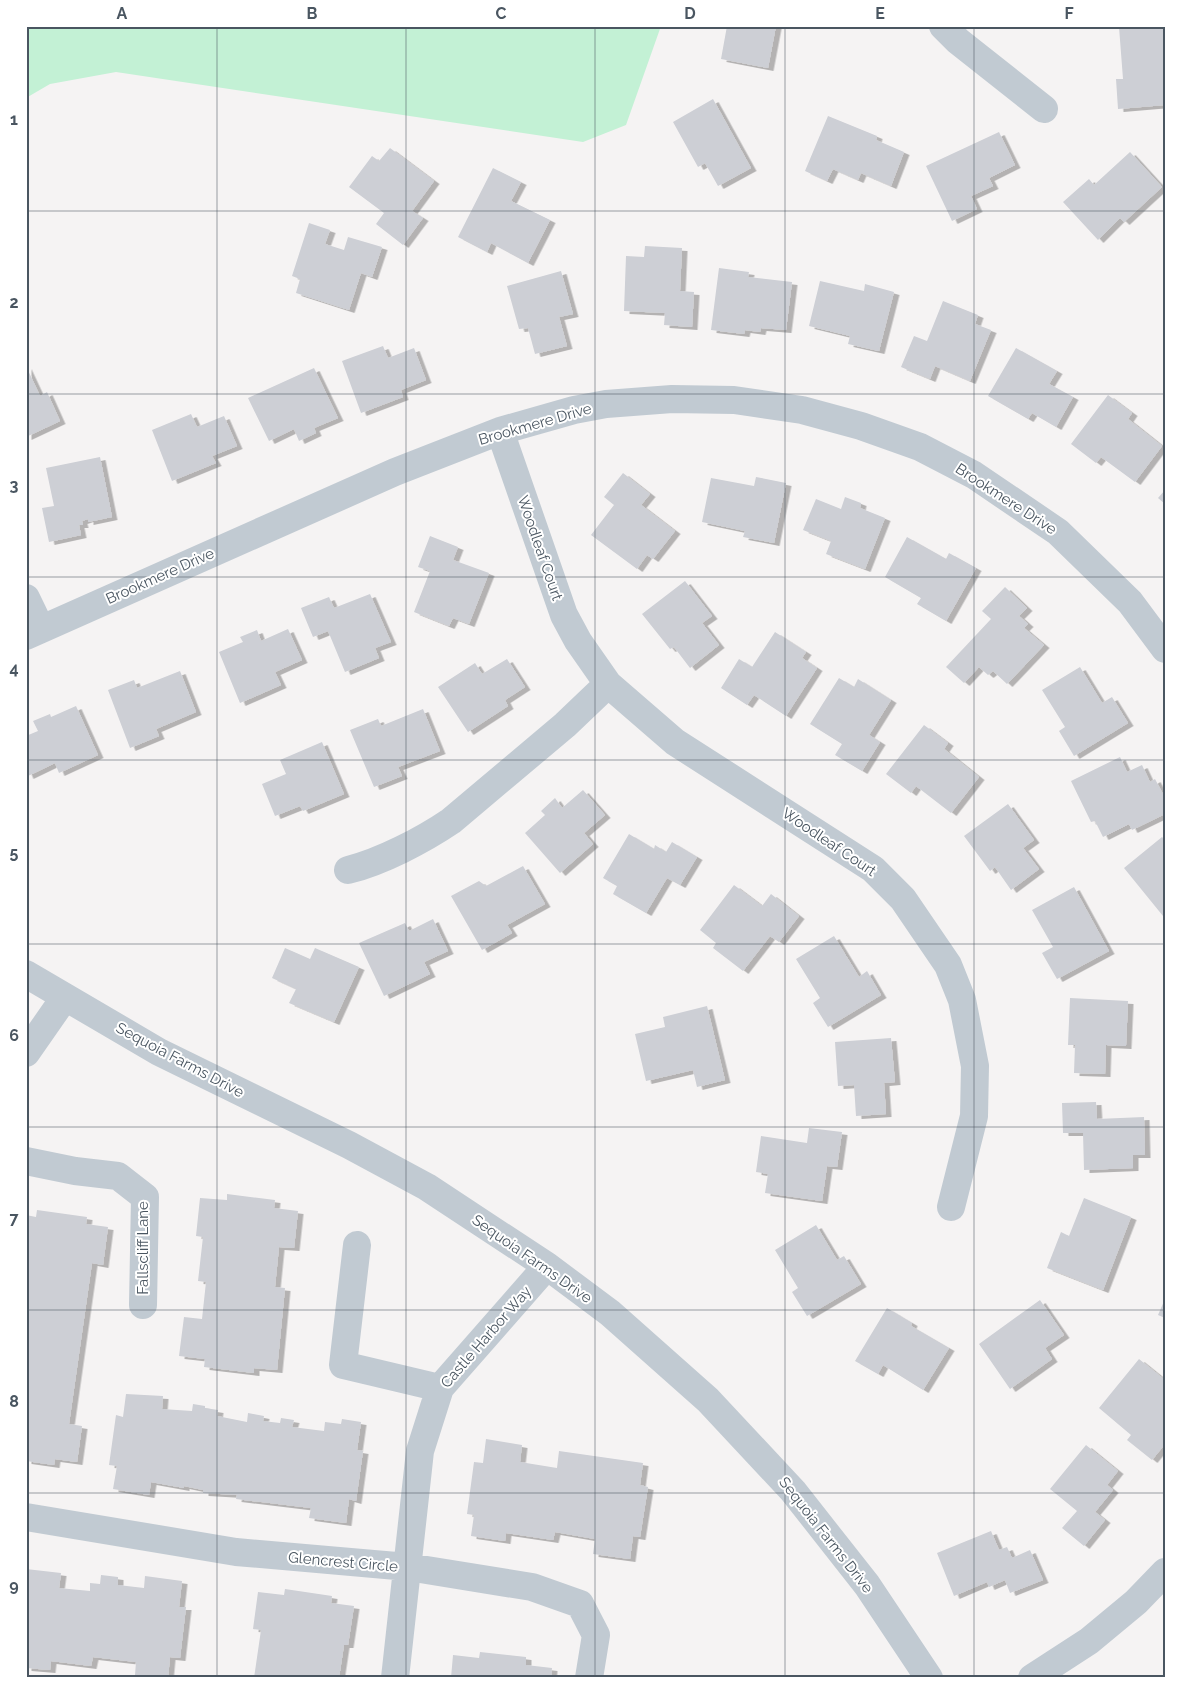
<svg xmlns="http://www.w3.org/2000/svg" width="1191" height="1704" font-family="Raleway,sans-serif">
<defs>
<filter id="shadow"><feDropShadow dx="5.5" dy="3" stdDeviation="0" flood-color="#0004"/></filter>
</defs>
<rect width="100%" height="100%" fill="#f5f3f3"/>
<path fill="#c3f1d5" d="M26,26H661L626,125L583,142L116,72L50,84L26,98Z"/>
<path fill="#cdcfd5" filter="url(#shadow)" d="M727,26H776L768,68L721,59Z
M1133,26H1165V105L1118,109L1116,79H1123L1119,27Z
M713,99L751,168L718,186L705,163L698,167L673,122Z
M828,116L877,136L876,140L904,152L891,186L861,173L858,180L833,169L827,181L805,171Z
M999,132L1015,165L989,178L993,186L971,196L977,209L952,221L926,166Z
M390,148L434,181L412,211L423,218L403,245L376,224L384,213L349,187L372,156L379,161Z
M1130,152L1162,187L1124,222L1120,218L1098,240L1063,202L1089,179L1094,185Z
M493,168L521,182L511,201L550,220L528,263L491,243L487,252L458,237Z
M309,223L330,230L325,244L344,250L348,237L382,247L372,277L361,273L349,310L296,293L300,279L292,276Z
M645,246L682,248L680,291L694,292L692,327L664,325L665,313L624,311L626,256L644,257Z
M719,268L749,272L748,277L792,282L786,330L761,328L760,332L745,330L744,334L711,330Z
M561,271L573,314L559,317L567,346L535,354L528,328L519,329L507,286Z
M820,281L864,291L865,284L894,292L879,351L848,344L850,336L809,326Z
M943,301L978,315L975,324L991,330L970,381L935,366L930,379L901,367L914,336L927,341Z
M383,346L388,358L414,348L426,380L401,390L403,397L361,413L342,361Z
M1016,348L1057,371L1049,384L1073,397L1056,427L1032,413L1028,419L988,396Z
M26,366L40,396L47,392L60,421L26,437Z
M314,368L338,418L314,428L316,433L299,441L294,429L269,441L248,398Z
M1108,395L1132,413L1128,419L1162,446L1135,482L1101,457L1096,463L1071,444Z
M191,414L197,427L224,416L237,446L212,456L216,463L172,481L152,430Z
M100,457L112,517L88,522V519L82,521L83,525H79L81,535L49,542L42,508L54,506L46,468Z
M623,473L650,494L641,505L675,531L653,559L647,555L637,569L591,535L614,505L604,497Z
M756,477L786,483L774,543L743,537L745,531L702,522L711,478L754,486Z
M1165,490V504L1158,498Z
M845,497L861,503L860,508L885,518L865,569L826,554L831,541L803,530L816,499L841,509Z
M430,536L458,547L453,560L489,573L469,624L453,618L449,626L414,612L430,571L418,567Z
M907,537L946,559L949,553L976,568L946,621L917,604L921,598L885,577Z
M685,581L712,616L702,623L719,645L690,668L674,647L670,649L642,614Z
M1005,587L1027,608L1019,616L1028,624L1024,628L1044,645L1007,684L993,671L988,675L979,667L964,683L946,667L991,619L982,611Z
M370,594L391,642L375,648L379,658L345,672L328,631L313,637L301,608L329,597L334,608Z
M288,629L302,660L275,672L281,685L240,703L219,652L243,642L240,637L257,630L261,641Z
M775,632L806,652L802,658L817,668L786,716L754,695L747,705L721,688L739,659L752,667Z
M507,659L525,687L505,700L508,706L468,732L438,687L475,663L482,674Z
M1080,667L1102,703L1112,697L1128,723L1074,756L1059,731L1065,727L1042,690Z
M180,671L196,712L156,729L159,736L130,748L108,690L134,680L137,688Z
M839,678L854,687L858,679L891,700L869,735L880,742L862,771L835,755L842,744L810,724Z
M76,706L98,755L59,773L55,763L28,776L26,771V736L38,731L33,721L50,714L51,717Z
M423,709L440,751L398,767L402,776L374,787L350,730L378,719L381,726Z
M924,725L948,743L944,749L979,777L951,813L916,786L911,793L886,774Z
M322,742L344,794L303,811L300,806L275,816L262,784L286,774L280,760Z
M1120,757L1127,772L1142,765L1150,782L1155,779L1165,798V814L1132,830L1129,824L1103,837L1095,821L1091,822L1071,781Z
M583,790L605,815L584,833L593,844L560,873L525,833L545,815L541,811L555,798L562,808Z
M1008,804L1034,840L1023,848L1039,869L1011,890L995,867L990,871L964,836Z
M629,834L654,849L655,845L666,852L672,842L697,857L680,885L667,878L646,913L613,894L617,886L603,878Z
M1162,837L1165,840L1163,916L1124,868Z
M523,866L545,904L507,925L512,933L482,950L451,896L479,881L486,886Z
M734,885L762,906L771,894L799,916L779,942L770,936L743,971L713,948L716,943L700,930Z
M1074,887L1109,951L1057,979L1042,953L1053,947L1032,910Z
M433,919L448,951L424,962L430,974L384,996L359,943L405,923L409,931Z
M834,936L859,977L867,971L881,995L828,1027L813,1003L820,998L796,959Z
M285,948L310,959L315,948L359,967L334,1022L289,1003L296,989L272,978Z
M1070,998L1128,1001L1126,1046L1106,1045L1105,1074L1074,1073L1075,1045H1068Z
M707,1006L725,1080L697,1087L693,1070L646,1081L635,1034L665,1027L663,1017Z
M891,1038L895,1082L884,1083L886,1114L856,1116L854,1085L838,1086L835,1042Z
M1096,1102L1097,1119L1144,1117L1145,1155H1133V1168L1084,1170L1083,1133H1063L1062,1103Z
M809,1128L842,1132L837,1167L827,1166L822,1201L765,1193L768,1174L756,1172L761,1136L807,1143Z
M227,1194L275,1200L274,1208L298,1211L294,1248L279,1247L275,1287L285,1288L277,1370L254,1368V1373L204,1367L205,1359L179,1356L184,1317L202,1319L206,1282L198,1281L203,1237L196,1236L200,1198L227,1200Z
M1084,1198L1131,1217L1103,1290L1047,1268L1061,1232L1069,1236Z
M37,1210L87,1217L86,1224L108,1227L103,1265L92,1263L69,1424L82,1426L77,1462L55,1459L54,1465L26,1461V1215L36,1217Z
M816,1225L837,1260L844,1256L861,1284L807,1316L792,1292L798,1288L775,1250Z
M1165,1299V1318L1158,1315Z
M1040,1300L1064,1335L1045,1348L1052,1359L1010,1389L979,1344Z
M887,1308L912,1323L911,1326L949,1348L923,1390L883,1365L878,1374L855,1361Z
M1139,1359L1165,1380V1444L1152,1460L1127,1440L1131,1435L1099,1408Z
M126,1394L163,1396L162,1409L192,1411L193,1404L205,1406V1408L218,1410L217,1416L247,1422L248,1413L264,1416L263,1421L280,1423L281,1418L294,1420L292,1427L324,1431L325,1422L341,1424L342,1419L361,1422L357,1450L363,1451L356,1501L349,1499L346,1523L309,1518L311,1508L236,1499L237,1495L203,1493V1490L184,1486V1488L151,1482L149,1495L113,1489L117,1466L109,1465L116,1415L123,1417Z
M486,1439L522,1445L520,1462L557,1468L559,1451L643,1463L640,1485L648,1487L640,1537L633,1536L630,1559L593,1554L595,1539L555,1532L553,1540L506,1533L505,1541L471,1536L474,1515L467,1514L474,1462L483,1463Z
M1086,1445L1118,1471L1107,1485L1113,1490L1095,1512L1105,1520L1084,1546L1062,1528L1077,1511L1050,1489Z
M991,1531L999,1550L1007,1547L1012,1558L1030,1550L1043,1580L1010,1593L1005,1580L989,1587L987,1582L954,1596L937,1553Z
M26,1569L61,1573L59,1588L90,1591V1583L100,1584L101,1575L118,1577V1585L144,1588L145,1576L182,1581L179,1607H186L180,1658L170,1657L168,1678L135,1675L136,1662L93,1657L91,1666L51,1661L50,1670L26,1668Z
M285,1589L332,1596L331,1603L354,1606L348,1645H344L339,1678H254L261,1630L253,1629L258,1592L284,1595Z
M480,1652L526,1657V1665L552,1668L551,1678H451L453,1655L479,1658Z"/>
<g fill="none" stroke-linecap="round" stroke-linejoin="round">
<path stroke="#c1cad2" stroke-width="28" d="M943,26L958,41L1044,109
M500,431L564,615L578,641L608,684L675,742L873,869L903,899L948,965L962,1000L975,1066L974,1116L951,1207
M26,598L41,629
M26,636L395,472L500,431L574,410L606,404L672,399L734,400L802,410L861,426L920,447L974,475L1058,532L1130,602L1165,649
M348,870C381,862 423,840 451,821L565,725L608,684
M26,974L159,1052L349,1145L427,1187L547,1266L610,1313L708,1400L793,1491L867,1585L929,1678
M26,1053L65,997
M26,1161L75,1171L118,1176L145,1197L143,1305
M357,1245L343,1365L440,1388
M26,1517L236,1552L408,1567L532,1587L580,1604L596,1635L589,1678
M395,1678L420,1451L440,1388L547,1266
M1032,1678L1089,1641L1136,1602L1165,1572"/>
</g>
<path fill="none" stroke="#4a5661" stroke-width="1" stroke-opacity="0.55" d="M217,26V1678M406,26V1678M595,26V1678M785,26V1678M974,26V1678M26,211H1165M26,394H1165M26,577H1165M26,760H1165M26,944H1165M26,1127H1165M26,1310H1165M26,1493H1165"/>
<g text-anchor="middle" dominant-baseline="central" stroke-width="4" stroke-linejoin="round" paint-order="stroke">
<g font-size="15" fill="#4a5661" stroke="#fff">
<text transform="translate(535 424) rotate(-16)">Brookmere Drive</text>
<text transform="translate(1006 499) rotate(33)">Brookmere Drive</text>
<text transform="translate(540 548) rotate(71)">Woodleaf Court</text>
<text transform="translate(160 576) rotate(-24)">Brookmere Drive</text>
<text transform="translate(829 842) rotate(34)">Woodleaf Court</text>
<text transform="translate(180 1060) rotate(28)">Sequoia Farms Drive</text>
<text transform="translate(143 1248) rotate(-90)">Fallscliff Lane</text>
<text transform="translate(532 1259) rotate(35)">Sequoia Farms Drive</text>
<text transform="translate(486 1337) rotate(-49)">Castle Harbor Way</text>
<text transform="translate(826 1535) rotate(52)">Sequoia Farms Drive</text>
<text transform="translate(343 1562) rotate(5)">Glencrest Circle</text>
</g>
</g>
<rect width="1191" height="1704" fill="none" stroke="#ffffff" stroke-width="55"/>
<rect x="28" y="28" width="1136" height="1648" fill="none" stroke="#4a5661" stroke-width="2"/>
<g font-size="16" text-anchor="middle" font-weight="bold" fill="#4a5661">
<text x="122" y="19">A</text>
<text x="312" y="19">B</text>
<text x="501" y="19">C</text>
<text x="690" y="19">D</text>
<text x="880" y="19">E</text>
<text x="1069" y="19">F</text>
<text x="14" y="125">1</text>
<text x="14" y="308">2</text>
<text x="14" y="491">3</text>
<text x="14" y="674">4</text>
<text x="14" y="858">5</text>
<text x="14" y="1041">6</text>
<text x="14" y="1224">7</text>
<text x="14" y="1407">8</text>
<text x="14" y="1591">9</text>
</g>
</svg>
